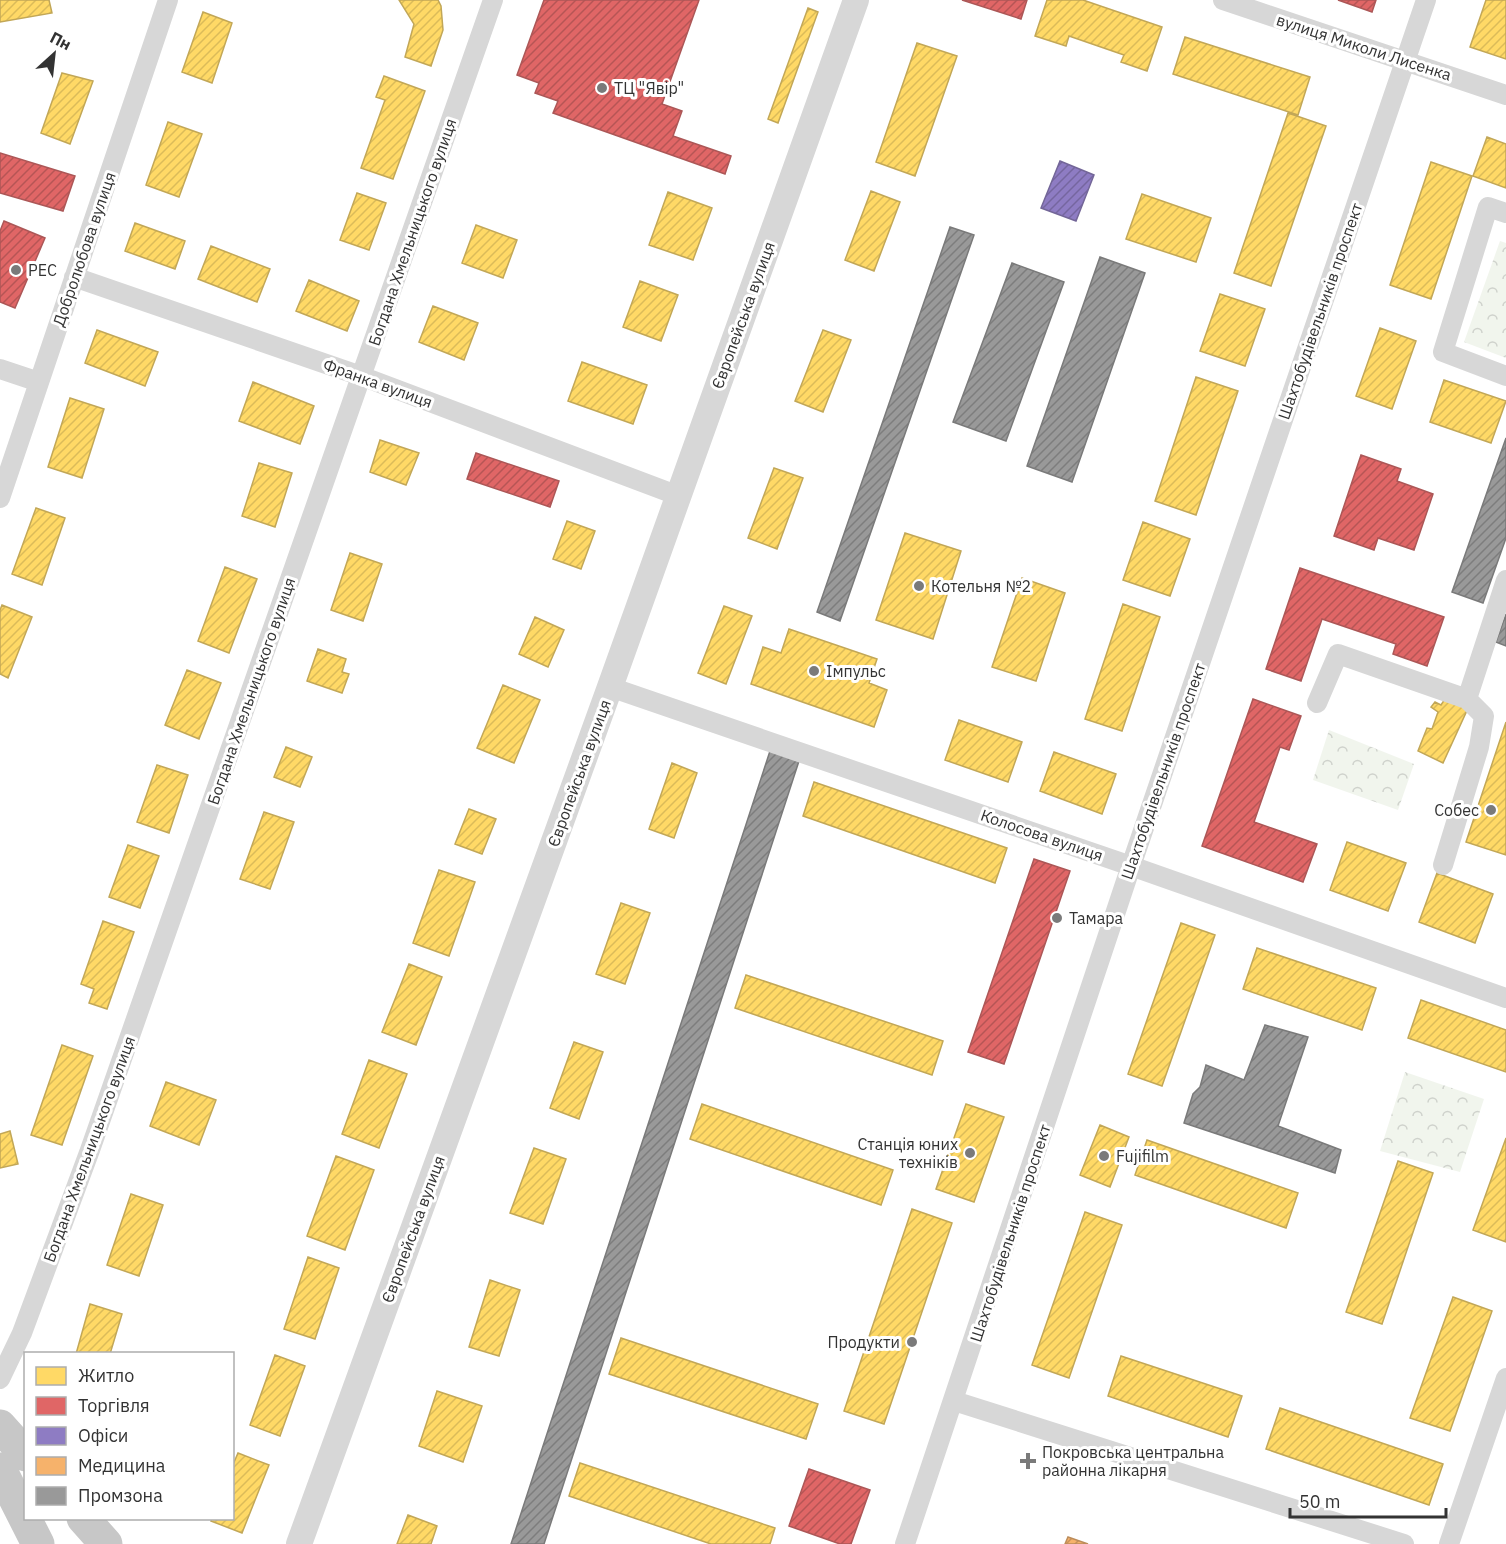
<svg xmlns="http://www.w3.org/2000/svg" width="1506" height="1544" font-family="'IBM Plex Sans',sans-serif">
<defs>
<pattern id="forest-crowns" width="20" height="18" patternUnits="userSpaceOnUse" patternTransform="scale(1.5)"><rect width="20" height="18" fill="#f1f5ed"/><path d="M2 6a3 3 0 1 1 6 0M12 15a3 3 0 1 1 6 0" fill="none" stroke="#cfd2cc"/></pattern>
<pattern id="homes-hatch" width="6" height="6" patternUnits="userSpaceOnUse" patternTransform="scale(1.5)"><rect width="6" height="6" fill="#ffd966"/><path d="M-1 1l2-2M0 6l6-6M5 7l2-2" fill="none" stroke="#dbbb59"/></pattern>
<pattern id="shops-hatch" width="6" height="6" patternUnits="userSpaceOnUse" patternTransform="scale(1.5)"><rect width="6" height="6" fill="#e06666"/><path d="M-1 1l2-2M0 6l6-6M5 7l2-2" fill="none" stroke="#b65555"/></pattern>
<pattern id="offices-hatch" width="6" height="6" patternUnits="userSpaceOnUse" patternTransform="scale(1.5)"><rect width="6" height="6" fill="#8e7cc3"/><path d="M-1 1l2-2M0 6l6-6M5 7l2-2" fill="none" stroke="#75669f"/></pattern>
<pattern id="health-hatch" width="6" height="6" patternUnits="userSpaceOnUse" patternTransform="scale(1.5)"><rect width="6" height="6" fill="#f6b26b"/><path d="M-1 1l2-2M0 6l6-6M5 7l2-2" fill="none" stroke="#c89159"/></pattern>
<pattern id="industry-hatch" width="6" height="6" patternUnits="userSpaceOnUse" patternTransform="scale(1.5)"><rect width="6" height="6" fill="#999"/><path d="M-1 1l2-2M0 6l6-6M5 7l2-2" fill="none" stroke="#7d7d7d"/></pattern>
</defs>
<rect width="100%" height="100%" fill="#fff"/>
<path fill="url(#forest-crowns)" d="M1500,241L1506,243V358L1464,342Z
M1329,730L1414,764L1398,810L1313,780Z
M1405,1072L1484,1099L1460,1172L1380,1151Z"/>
<path fill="url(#homes-hatch)" stroke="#c2a757" stroke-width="1.5" d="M0,0H49L52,13L0,22Z
M399,0H438L441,6L443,30L431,66L405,57L414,24Z
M1047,0H1083L1162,27L1147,71L1121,62L1124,55L1069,36L1066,46L1035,36Z
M1486,0H1506V59L1470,47Z
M808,8L818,12L778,123L768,119Z
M203,12L232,23L212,83L182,72Z
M1185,37L1310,77L1298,115L1173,74Z
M917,43L957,56L915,176L876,162Z
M62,73L93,81L70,144L41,133Z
M384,76L425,91L393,179L361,168L385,100L376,97Z
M1288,113L1326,126L1271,286L1234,273Z
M168,122L202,134L179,197L146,185Z
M1487,137L1506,144V188L1473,176Z
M1431,162L1472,176L1431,299L1390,285Z
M871,191L900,202L874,271L845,260Z
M668,192L712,208L693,260L649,245Z
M357,193L386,203L369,250L340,240Z
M1142,194L1211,218L1196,262L1126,239Z
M135,223L185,241L175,269L125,251Z
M476,225L517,240L503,278L462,263Z
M211,246L270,269L257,302L198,279Z
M309,280L359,301L347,331L296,311Z
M640,281L678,295L661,341L623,327Z
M1220,294L1265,309L1245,366L1200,351Z
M433,306L478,323L464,360L419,342Z
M1380,328L1416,341L1392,409L1356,396Z
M97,330L158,352L145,386L85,363Z
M823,330L851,340L823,412L795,401Z
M582,362L647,385L633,424L568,401Z
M1196,377L1238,391L1196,515L1155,501Z
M1444,380L1506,401L1491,443L1430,422Z
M253,382L314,406L300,444L239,421Z
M70,398L104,409L82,478L48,467Z
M380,440L419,453L406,485L370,472Z
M259,463L292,473L275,527L242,516Z
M774,468L803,478L777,549L748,538Z
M36,508L65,518L42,585L12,574Z
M567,521L595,531L581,569L553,559Z
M1143,522L1190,539L1170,596L1123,580Z
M905,533L961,551L933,639L876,620Z
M350,553L382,564L363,621L331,610Z
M225,567L257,579L229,653L198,641Z
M1022,578L1065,593L1036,681L992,667Z
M1123,604L1160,617L1122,731L1085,719Z
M2,605L32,617L8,678L0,674V610Z
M724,606L752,616L726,684L698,673Z
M535,617L564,630L548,667L519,654Z
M789,629L877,659L869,683L887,690L874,727L751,684L763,647L781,653Z
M318,649L346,659L342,672L349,674L342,693L307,681Z
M187,670L221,683L199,739L165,725Z
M503,685L540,700L514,763L477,748Z
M1447,696L1469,706L1443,763L1418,751L1427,728L1432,729L1438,712L1431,707L1435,702L1441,705Z
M959,720L1022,742L1008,782L945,760Z
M1506,722V855L1466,842Z
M286,747L312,757L300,787L274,777Z
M1054,752L1116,774L1102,814L1040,791Z
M672,763L697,773L674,838L649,829Z
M157,765L188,775L169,833L137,822Z
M814,782L1007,848L995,883L803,816Z
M469,809L496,819L482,854L455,844Z
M264,812L294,822L270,889L240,879Z
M1347,842L1406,863L1388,911L1330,890Z
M128,845L159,856L140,908L109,897Z
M439,870L475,882L449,956L413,943Z
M1437,873L1493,894L1475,943L1419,922Z
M621,903L650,913L625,984L596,974Z
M103,921L134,932L107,1009L89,1003L94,989L81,984Z
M1181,923L1215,935L1162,1086L1128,1074Z
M1257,948L1376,988L1362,1030L1243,989Z
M409,964L442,977L416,1045L382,1032Z
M746,975L943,1041L932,1075L735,1008Z
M1421,1000L1506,1030V1072L1408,1038Z
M574,1042L603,1052L579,1119L550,1108Z
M62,1045L93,1056L62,1145L31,1135Z
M369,1060L407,1074L379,1148L342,1134Z
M166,1082L216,1100L199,1145L150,1126Z
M702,1104L893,1170L881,1205L690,1139Z
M966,1104L1004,1117L974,1202L936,1189Z
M1100,1125L1129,1137L1110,1187L1080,1175Z
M10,1131L18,1164L0,1168V1134Z
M1506,1138V1242L1473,1230Z
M1147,1140L1298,1193L1286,1228L1135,1175Z
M534,1148L566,1159L543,1224L510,1213Z
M336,1156L374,1170L345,1250L307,1236Z
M1398,1161L1433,1173L1382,1324L1346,1312Z
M131,1194L163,1205L139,1276L107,1265Z
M912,1209L952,1223L884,1424L844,1411Z
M1085,1212L1122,1225L1069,1378L1032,1365Z
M308,1257L339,1268L315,1339L284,1329Z
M490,1280L520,1290L499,1356L469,1347Z
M1453,1297L1492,1311L1450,1431L1410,1418Z
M90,1304L122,1314L110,1354H76Z
M621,1338L818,1404L806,1439L609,1374Z
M275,1355L305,1366L280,1436L250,1425Z
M1121,1356L1242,1396L1228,1437L1108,1396Z
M437,1391L482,1406L463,1462L419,1446Z
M1280,1408L1443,1464L1429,1505L1266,1449Z
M238,1453L269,1465L242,1533L211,1521L212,1518H232V1467Z
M580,1463L775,1528L770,1544H711L569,1496Z
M408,1515L437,1526L431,1544H397Z"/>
<path fill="url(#shops-hatch)" stroke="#ac5757" stroke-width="1.5" d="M544,0H699L662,104L682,111L673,136L731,156L725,174L553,113L558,101L535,93L539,83L517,75Z
M962,0H1027L1021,19Z
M1338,0H1376L1372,12Z
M0,153L75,176L63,211L0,193Z
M4,221L45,238L15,308L0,302V231Z
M476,453L559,481L550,507L467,479Z
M1361,455L1401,469L1397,481L1433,494L1414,550L1378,538L1374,550L1334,536Z
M1300,568L1444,617L1427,666L1393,654L1396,644L1322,619L1301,681L1266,669Z
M1253,699L1301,716L1289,750L1280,747L1254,822L1317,844L1303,882L1202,846Z
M1034,859L1070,871L1004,1064L968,1052Z
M809,1469L870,1490L851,1544H840L789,1526Z"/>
<path fill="url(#offices-hatch)" stroke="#736698" stroke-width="1.5" d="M1060,161L1094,175L1076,221L1041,208Z"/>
<path fill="url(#health-hatch)" stroke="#bc8c5a" stroke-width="1.5" d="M1068,1537L1088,1544H1065Z"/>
<path fill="url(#industry-hatch)" stroke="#7a7a7a" stroke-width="1.5" d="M950,227L974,235L840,621L817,612Z
M1100,257L1145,273L1072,482L1027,466Z
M1012,263L1064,282L1006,441L953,422Z
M1506,438V538L1483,603L1452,592Z
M1506,614V646L1496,642Z
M770,751L799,761L544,1544H511Z
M1265,1025L1308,1037L1278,1126L1341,1150L1335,1173L1184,1123L1193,1094L1200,1087L1206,1065L1244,1080Z"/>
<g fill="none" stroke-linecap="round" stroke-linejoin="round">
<path stroke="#d7d7d7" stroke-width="20" d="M1223,0L1506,95
M1506,213L1488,207L1443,352L1506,376
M74,277L361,376L679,496
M0,369L39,382
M0,498L168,0
M610,687L1131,866L1506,998
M1317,703L1338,654L1467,699L1506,580
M1443,865L1479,747L1484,716L1467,699
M0,1379L22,1333L90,1150L493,0
M954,1401L1404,1544
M905,1544L1131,866L1426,0
M1449,1544L1506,1378"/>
<path stroke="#d7d7d7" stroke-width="26" d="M299,1544L610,687L856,0"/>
<path stroke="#c7c7c7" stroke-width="33" d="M0,1426L26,1455
M0,1469L38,1544
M83,1518L106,1544"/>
</g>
<g fill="#7a7a7a" stroke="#fff" stroke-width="2">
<circle cx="602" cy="88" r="6"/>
<circle cx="16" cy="270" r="6"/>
<circle cx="919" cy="586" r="6"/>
<circle cx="814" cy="671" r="6"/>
<circle cx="1491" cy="810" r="6"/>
<circle cx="1057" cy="918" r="6"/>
<circle cx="970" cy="1153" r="6"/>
<circle cx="1104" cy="1156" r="6"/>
<circle cx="912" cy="1342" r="6"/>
<path d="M1025 1452h6v6h6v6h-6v6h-6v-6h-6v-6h6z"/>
</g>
<g text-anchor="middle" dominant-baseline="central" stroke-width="6" stroke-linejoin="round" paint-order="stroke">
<g font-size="16" fill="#333" stroke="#fff">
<text transform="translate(1364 47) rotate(18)">вулиця Миколи Лисенка</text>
<text transform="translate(412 232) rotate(-71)">Богдана Хмельницького вулиця</text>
<text transform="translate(84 249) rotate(-71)">Добролюбова вулиця</text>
<text transform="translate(1320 311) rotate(-71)">Шахтобудівельників проспект</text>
<text transform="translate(743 315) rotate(-70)">Європейська вулиця</text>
<text transform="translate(378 383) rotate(20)">Франка вулиця</text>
<text transform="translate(251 691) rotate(-71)">Богдана Хмельницького вулиця</text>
<text transform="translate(1163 771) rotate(-71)">Шахтобудівельників проспект</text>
<text transform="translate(579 773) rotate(-70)">Європейська вулиця</text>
<text transform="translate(1042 835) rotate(19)">Колосова вулиця</text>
<text transform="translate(89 1149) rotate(-70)">Богдана Хмельницького вулиця</text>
<text transform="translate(413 1229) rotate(-70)">Європейська вулиця</text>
<text transform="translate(1010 1233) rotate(-72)">Шахтобудівельників проспект</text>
</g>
<g font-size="16" fill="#333" stroke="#fff" text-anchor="start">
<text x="614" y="88">ТЦ "Явір"</text>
<text x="28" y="270">РЕС</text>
<text x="931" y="586">Котельня №2</text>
<text x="826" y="671">Імпульс</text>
<text x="1479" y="810" text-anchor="end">Собес</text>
<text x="1069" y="918">Тамара</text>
<text x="958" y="1144" text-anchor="end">Станція юних<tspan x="958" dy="18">техніків</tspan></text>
<text x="1116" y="1156">Fujifilm</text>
<text x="900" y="1342" text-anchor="end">Продукти</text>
<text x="1042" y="1452">Покровська центральна<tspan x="1042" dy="18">районна лікарня</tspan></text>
</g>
</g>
<rect x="24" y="1352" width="210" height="168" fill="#ffffff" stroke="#adadad" stroke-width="1.5"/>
<rect x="36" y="1367" width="30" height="18" fill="#ffd966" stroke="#adadad" stroke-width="1.5"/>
<text x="78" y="1382" font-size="18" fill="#333333">Житло</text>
<rect x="36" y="1397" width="30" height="18" fill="#e06666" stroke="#adadad" stroke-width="1.5"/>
<text x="78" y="1412" font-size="18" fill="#333333">Торгівля</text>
<rect x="36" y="1427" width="30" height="18" fill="#8e7cc3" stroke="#adadad" stroke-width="1.5"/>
<text x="78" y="1442" font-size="18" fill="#333333">Офіси</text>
<rect x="36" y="1457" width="30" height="18" fill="#f6b26b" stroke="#adadad" stroke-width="1.5"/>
<text x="78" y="1472" font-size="18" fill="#333333">Медицина</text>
<rect x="36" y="1487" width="30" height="18" fill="#999999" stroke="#adadad" stroke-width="1.5"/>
<text x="78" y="1502" font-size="18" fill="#333333">Промзона</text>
<g transform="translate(54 54) rotate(27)" stroke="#ffffff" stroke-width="4.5" paint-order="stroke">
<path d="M0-4.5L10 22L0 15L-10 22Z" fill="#333333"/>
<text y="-9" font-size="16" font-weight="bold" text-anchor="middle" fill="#333333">Пн</text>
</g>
<path d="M1290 1508v9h156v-9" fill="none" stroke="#333333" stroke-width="3"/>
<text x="1299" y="1508" font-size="18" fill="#333333" stroke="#ffffff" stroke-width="4.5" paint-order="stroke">50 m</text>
</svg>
